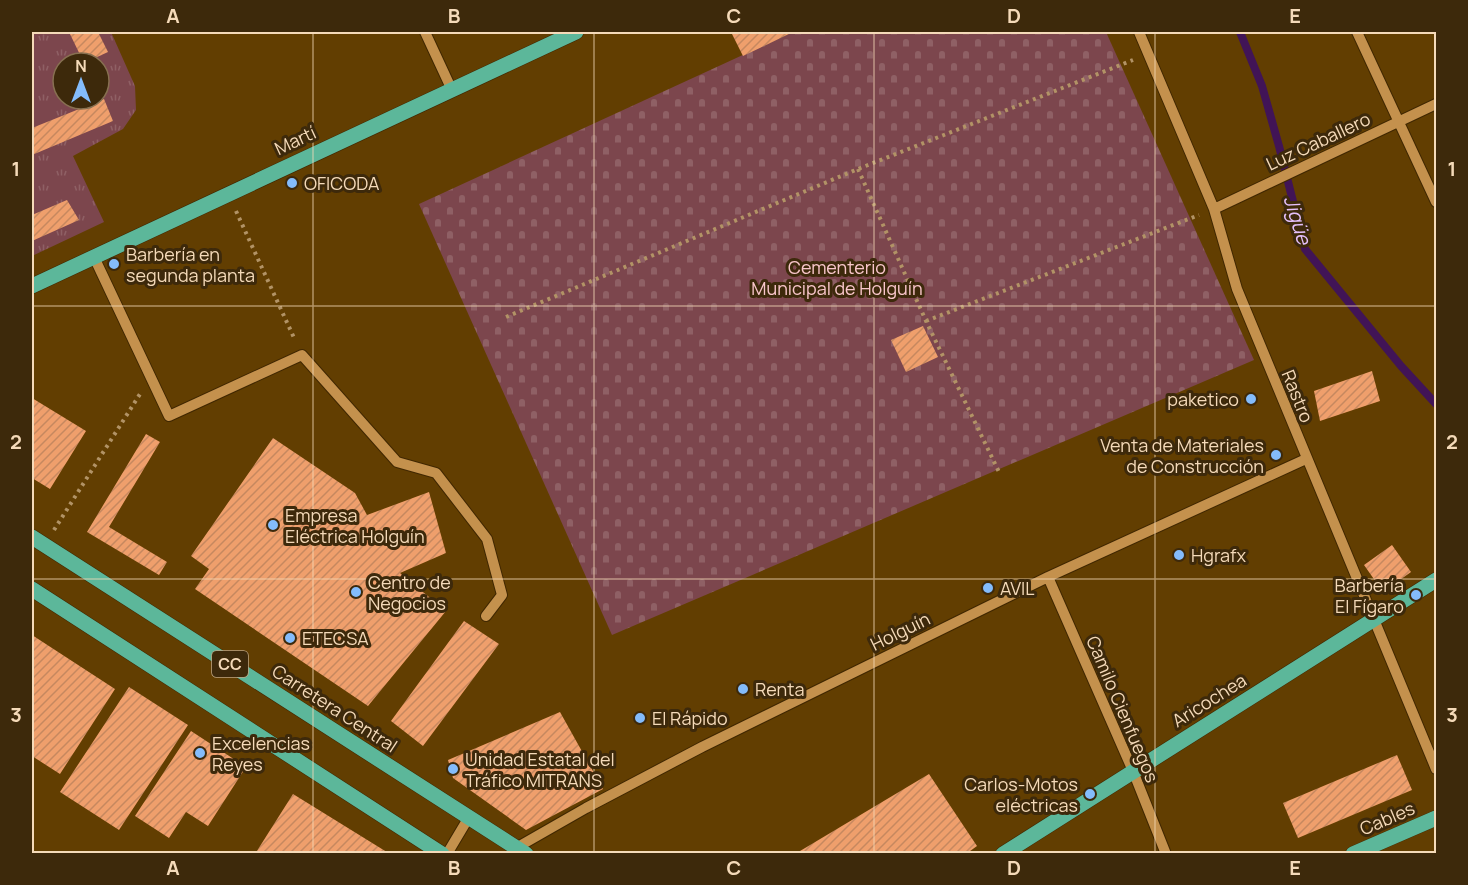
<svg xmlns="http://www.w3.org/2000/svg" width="1468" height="885" font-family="Manrope,sans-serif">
<defs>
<pattern id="grass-tufts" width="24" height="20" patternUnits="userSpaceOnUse" patternTransform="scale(1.5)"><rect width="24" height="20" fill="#7c464d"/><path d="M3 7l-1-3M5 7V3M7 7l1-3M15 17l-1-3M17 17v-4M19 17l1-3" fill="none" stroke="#8f6065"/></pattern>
<pattern id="cemetery-stones" width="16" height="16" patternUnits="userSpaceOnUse" patternTransform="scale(1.5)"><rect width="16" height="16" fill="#7c464d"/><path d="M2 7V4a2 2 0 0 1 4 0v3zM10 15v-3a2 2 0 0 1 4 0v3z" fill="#8f6065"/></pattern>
<pattern id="building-hatch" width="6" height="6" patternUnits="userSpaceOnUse" patternTransform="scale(1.5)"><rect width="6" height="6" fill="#ef9f6c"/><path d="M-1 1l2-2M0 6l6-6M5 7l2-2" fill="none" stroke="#c6885f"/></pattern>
</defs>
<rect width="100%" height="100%" fill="#623e01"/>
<path fill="url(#grass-tufts)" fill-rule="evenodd" d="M32,32H111L135,86L136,110L123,129L73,156L104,222L32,256ZM63,63H99V99H63Z"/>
<path fill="url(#cemetery-stones)" d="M793,32H1106L1254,360L612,635L419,204Z"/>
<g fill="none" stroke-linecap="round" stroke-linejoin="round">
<path stroke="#411456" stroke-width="8" d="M1240,32L1262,86L1279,146L1305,249L1401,366L1436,404"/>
</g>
<path fill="url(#building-hatch)" d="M69,32H98L108,52L84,63Z
M731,32H793L743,56Z
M104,99L113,121L32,155V128Z
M67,200L79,220L32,241V215Z
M923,326L938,357L906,372L891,340Z
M1372,371L1380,401L1320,421L1314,391Z
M32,398L86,431L50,489L32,478Z
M146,434L160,442L109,527L167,562L159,575L87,532Z
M273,438L355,493L367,515L429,492L446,553L400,573L446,611L368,706L195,589L209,569L191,556Z
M1392,545L1411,572L1383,592L1364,565Z
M464,621L499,644L423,746L391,721Z
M32,635L115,689L60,774L32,756Z
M129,687L188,725L119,830L60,792Z
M560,712L603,789L526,830L453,778L448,760Z
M191,731L246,767L208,826L186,812L169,838L135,816Z
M1397,755L1412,790L1298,838L1283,803Z
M929,774L977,846L966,854H795Z
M293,794L390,854H255Z"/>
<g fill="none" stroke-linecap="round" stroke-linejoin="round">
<defs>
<path id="minor" d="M425,32L451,88
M1139,32L1214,209L1237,289L1436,769
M1357,32L1436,202
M1214,209L1436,104
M94,257L169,416L302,355L397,462L436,473L487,539L502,595L486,616
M1048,577L1133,771L1166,854
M516,848L586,808L702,747L1048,577L1306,459
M447,854L469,817"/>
<path id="major" d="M32,286L576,32
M32,537L526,854
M32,589L442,854
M1003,854L1436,580
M1353,854L1436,818"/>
</defs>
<use href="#minor" stroke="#402700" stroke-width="12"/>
<use href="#major" stroke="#402700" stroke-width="16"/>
<path stroke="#b29366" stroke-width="4" stroke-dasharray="3 4.5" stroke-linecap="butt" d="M858,169L926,321L999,472
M236,211L295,340
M506,317L858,169L1133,60
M926,321L1199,215
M54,530L140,394"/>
<use href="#minor" stroke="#c4914d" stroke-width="10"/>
<use href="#major" stroke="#5cb79a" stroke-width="15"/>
</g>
<path fill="none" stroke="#f5dab9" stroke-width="1.5" stroke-opacity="0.55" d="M313,32V854M594,32V854M874,32V854M1155,32V854M32,306H1436M32,579H1436"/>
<g fill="#84bcfb" stroke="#3d290b" stroke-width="2">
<circle cx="292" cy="183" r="6"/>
<circle cx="114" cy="264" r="6"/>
<circle cx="1251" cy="399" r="6"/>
<circle cx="1276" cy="455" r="6"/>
<circle cx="273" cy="525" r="6"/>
<circle cx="1179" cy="555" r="6"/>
<circle cx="988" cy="588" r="6"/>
<circle cx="356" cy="592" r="6"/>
<circle cx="1416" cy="595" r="6"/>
<circle cx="290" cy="638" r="6"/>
<circle cx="743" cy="689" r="6"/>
<circle cx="640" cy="718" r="6"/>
<circle cx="200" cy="753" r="6"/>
<circle cx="453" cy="769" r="6"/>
<circle cx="1090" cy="794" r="6"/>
</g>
<g text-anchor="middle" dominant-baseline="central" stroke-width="6" stroke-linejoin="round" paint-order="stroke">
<rect fill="#3d290b" stroke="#bea585" stroke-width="1.5" x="212" y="651" width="36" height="26" rx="4.5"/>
<g font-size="16" font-weight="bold" fill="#f5dab9">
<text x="230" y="664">CC</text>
</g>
<g font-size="18" fill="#f5dab9" stroke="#3d290b">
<text transform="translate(295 140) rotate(-25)">Martí</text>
<text transform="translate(1318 141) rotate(-25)">Luz Caballero</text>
<text transform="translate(1298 396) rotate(68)">Rastro</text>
<text transform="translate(900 631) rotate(-26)">Holguín</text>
<text transform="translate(1209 700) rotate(-32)">Aricochea</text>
<text transform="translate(335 708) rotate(33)">Carretera Central</text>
<text transform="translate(1123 709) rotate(67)">Camilo Cienfuegos</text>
<text transform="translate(1387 818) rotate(-23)">Cables</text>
</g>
<g font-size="18" fill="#f5dab9" stroke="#3d290b" text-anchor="start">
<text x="304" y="183">OFICODA</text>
<text x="126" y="254">Barbería en<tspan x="126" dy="21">segunda planta</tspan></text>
<text x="1239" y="399" text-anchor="end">paketico</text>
<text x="1264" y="445" text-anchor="end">Venta de Materiales<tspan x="1264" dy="21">de Construcción</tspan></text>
<text x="285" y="515">Empresa<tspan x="285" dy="21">Eléctrica Holguín</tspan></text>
<text x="1191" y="555">Hgrafx</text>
<text x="368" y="582">Centro de<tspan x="368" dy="21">Negocios</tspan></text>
<text x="1404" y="585" text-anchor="end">Barbería<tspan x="1404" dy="21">El Fígaro</tspan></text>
<text x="1000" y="588">AVIL</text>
<text x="302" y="638">ETECSA</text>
<text x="755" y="689">Renta</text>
<text x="652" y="718">El Rápido</text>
<text x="212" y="743">Excelencias<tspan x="212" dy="21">Reyes</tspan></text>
<text x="465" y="759">Unidad Estatal del<tspan x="465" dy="21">Tráfico MITRANS</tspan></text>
<text x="1078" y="784" text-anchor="end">Carlos-Motos<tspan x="1078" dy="21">eléctricas</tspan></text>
</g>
<g font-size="18" fill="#f9c6cb" stroke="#3d290b">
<text x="837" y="267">Cementerio<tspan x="837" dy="21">Municipal de Holguín</tspan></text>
</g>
<g font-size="20" font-style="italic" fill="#e5c0fb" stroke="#3d290b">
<text transform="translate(1298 220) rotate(73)">Jigüe</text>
</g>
</g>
<rect width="1468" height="885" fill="none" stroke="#3d290b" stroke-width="66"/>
<g transform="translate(81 81)"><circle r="28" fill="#3d290b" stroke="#877051" stroke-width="1.5"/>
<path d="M0-4.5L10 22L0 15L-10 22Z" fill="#84bcfb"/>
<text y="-9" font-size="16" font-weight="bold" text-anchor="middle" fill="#f5dab9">N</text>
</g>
<rect x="33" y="33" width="1402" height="819" fill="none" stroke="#f5dab9" stroke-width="2"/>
<g font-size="20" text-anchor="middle" font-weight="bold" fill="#f5dab9">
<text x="173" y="23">A</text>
<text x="454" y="23">B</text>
<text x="734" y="23">C</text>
<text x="1014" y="23">D</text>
<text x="1295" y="23">E</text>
<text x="16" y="176">1</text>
<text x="1452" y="176">1</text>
<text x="16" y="449">2</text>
<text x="1452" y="449">2</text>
<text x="16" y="722">3</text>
<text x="1452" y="722">3</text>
<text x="173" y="875">A</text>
<text x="454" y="875">B</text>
<text x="734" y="875">C</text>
<text x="1014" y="875">D</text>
<text x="1295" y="875">E</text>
</g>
</svg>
